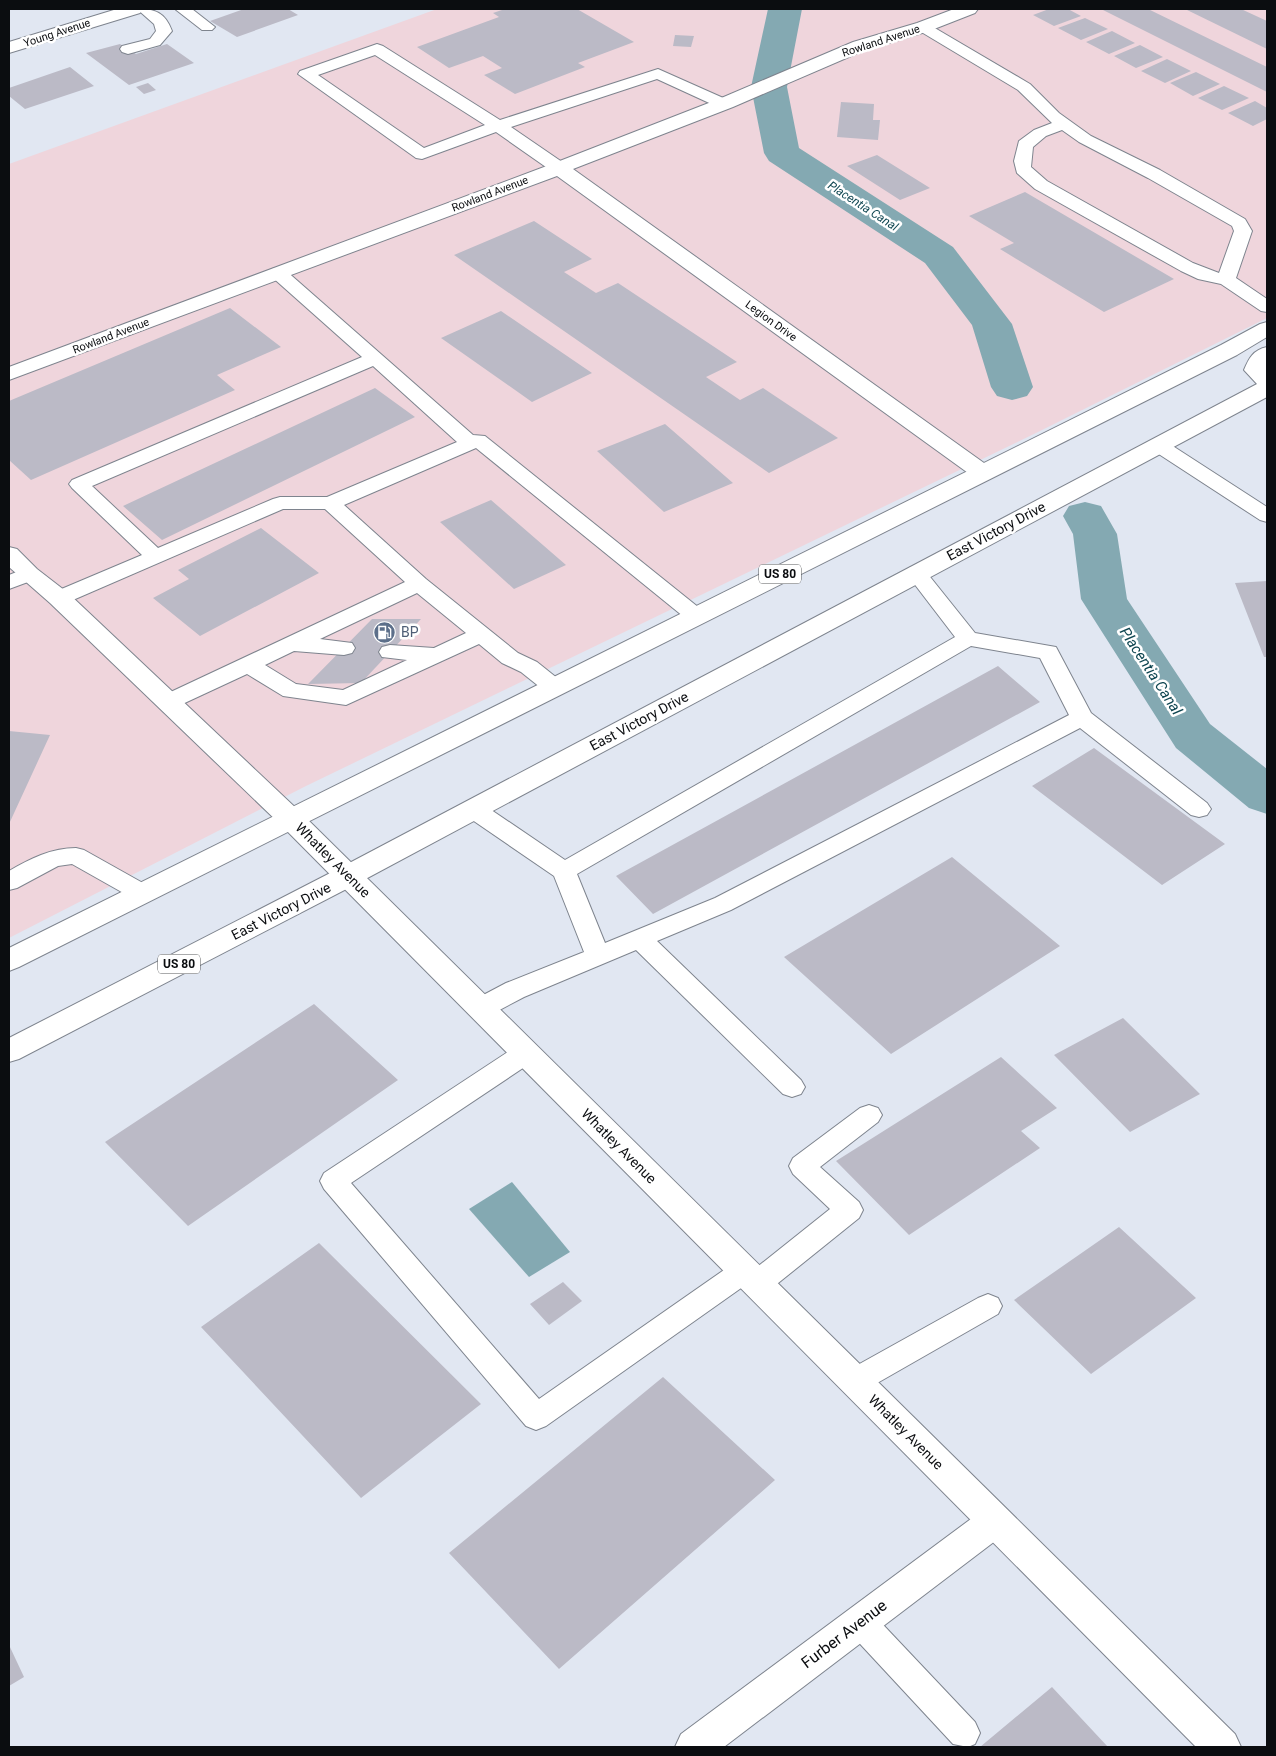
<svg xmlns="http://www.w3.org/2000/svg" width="1276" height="1756" font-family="Roboto,sans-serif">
<rect width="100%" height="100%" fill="#e1e7f2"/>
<path fill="#efd5dc" d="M437,9H1267V318L1038,432L306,786L9,938V164Z"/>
<path fill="#84a9b2" d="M512,1182L570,1252L529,1277L469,1209Z"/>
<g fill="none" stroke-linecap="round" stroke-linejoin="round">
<path fill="#84a9b2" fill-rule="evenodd" d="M768,9H802L787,87L799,148L953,247L1012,324L1033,387L1027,396L1012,400L997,396L991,387L972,325L925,263L769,161L764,153L751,87Z
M1085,502L1101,506L1117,534L1127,599L1210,724L1267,769V814L1249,808L1176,748L1081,599L1073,534L1063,516L1069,506Z"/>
</g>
<path fill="#bbbac6" d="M244,9H288L298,15L237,37L210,21Z
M505,9H577L634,42L578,63L585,67L515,94L484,75L502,68L483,56L449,68L417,47L499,17L493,13Z
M1049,9H1068L1081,16L1054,26L1033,15Z
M1101,9H1148L1267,67V92Z
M1185,9H1241L1267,21V49Z
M1085,18L1108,29L1081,40L1058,28Z
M1112,31L1135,43L1109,54L1086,42Z
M675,35L694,36L691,47L673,46Z
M120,44L136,54L167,44L194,63L129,85L86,53Z
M1140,45L1163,57L1136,68L1114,56Z
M1167,59L1191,71L1165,83L1141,71Z
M70,67L94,86L25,109L9,96V88Z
M1196,72L1220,84L1193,96L1170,83Z
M148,83L156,90L144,94L136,87Z
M1224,86L1249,98L1222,110L1198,98Z
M1255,101L1267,108V119L1253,126L1228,113Z
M841,102L874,104L873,120H880L878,140L837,137Z
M877,155L930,188L900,200L847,166Z
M1025,192L1174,279L1104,312L1000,249L1014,243L969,216Z
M534,221L592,259L564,272L596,293L618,283L737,362L706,377L740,400L763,388L838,438L769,473L454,255Z
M230,308L281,347L217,375L235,390L31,480L9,460V401Z
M501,311L592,373L532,402L441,338Z
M375,388L415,417L162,540L123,506Z
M665,424L733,483L664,512L597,451Z
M491,500L566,565L514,589L440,522Z
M261,528L319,573L200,636L153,598L189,579L178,570Z
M1267,581V657H1264L1235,583Z
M372,619H421L361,683L308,684Z
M998,666L1040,702L653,914L616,876Z
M9,731L50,735L9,824Z
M1094,748L1225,844L1162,885L1032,786Z
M952,857L1060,946L891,1054L784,957Z
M314,1004L398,1080L188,1226L105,1142Z
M1123,1018L1200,1094L1130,1132L1054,1055Z
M1001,1057L1057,1108L1021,1131L1040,1148L909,1235L836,1161Z
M1119,1227L1196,1298L1091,1374L1014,1300Z
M319,1243L481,1404L361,1498L201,1327Z
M563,1282L582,1301L549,1325L530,1304Z
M663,1377L775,1480L559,1669L449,1553Z
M9,1645L24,1677L9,1686Z
M1052,1687L1108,1747H980Z"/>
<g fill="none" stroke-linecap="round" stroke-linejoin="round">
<defs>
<path id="service" d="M137,9C155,9 165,12 172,31L160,45L128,54L122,52L120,49L122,46L150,39L156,31L154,24Z
M175,9H192L215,27L212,30H202Z
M923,22L928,24L1030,84L1059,113L1091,136L1160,170L1245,219L1252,231L1236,278L1267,299V312L1261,311L1221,284L1198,279L1181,271L1035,189L1017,173L1014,161L1019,141L1034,130L1052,123L1018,90L918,30L915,27L918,24ZM1062,130L1079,142L1148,178L1232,226L1234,231L1219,273L1193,263L1047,181L1031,167L1033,147L1046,136Z
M377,44L383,46L500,120L658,69L730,101L732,104L730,107H718L657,79L511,127L565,164L567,168L565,172H553L496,132L422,159L416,158L298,74L300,71ZM375,55L485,125L424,148L318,75Z
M278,268L284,269L473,435L485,436L703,611L707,616L703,621L696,623L689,621L476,448L344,505L426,579L518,653L537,662L562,682L565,687L562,692L554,694L546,692L521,672L502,663L479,644L346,705L283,696L247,674L176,707L168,709L160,707L157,702L160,697L405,582L325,509H283L66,603L59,605L52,603L49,598L52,593L142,555L72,488L69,484L72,480L362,357L272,277L269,273L272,269ZM373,366L457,442L327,497H280L273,499L158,548L92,486ZM417,593L466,633L434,648L390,645L382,647L379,652L382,657L407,660L343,690L296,684L265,665L294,651L344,655L352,653L355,648L352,643L320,639Z
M1158,439L1165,441L1267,507V522L1260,520L1151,449L1148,445L1151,441Z
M916,566L923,568L975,633L1056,647L1091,713L1207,803L1211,809L1207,815L1199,817L1191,815L1080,728L731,910L657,941L801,1080L805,1087L801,1094L792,1097L783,1094L636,950L524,997L490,1015L481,1017L472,1015L468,1008L472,1001L506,983L584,952L554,876L465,815L461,809L465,803L473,801L481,803L565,860L955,637L906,573L909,568ZM971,646L1040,658L1069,715L715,898L605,943L577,874Z
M29,567L36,569L39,574L36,579L9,589V575Z
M76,848L84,850L150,887L154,893L150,899L142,902L134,899L72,864L58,866L17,888L9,890V871C30,859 51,848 76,848Z
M526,1043L535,1046L539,1053L535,1060L351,1183L539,1399L734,1263L744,1259L754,1263L756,1268L830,1209L793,1174L789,1166L793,1158L860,1108L869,1105L878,1108L882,1115L878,1122L820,1167L859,1202L863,1210L859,1218L767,1292L757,1296L747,1292L744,1286L546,1426L536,1430L526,1426L324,1189L320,1181L324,1173L517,1046Z
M988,1294L998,1298L1002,1306L998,1314L865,1390L855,1393L845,1390L841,1381L845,1372L978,1298Z
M860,1607L871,1612L975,1722L980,1733L975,1744L968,1747L953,1744L849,1632L844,1622L849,1612Z"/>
<path id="minor" d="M117,9H143L140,13L9,53V42Z
M954,9H978L975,13L929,31L865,50L733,107L573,169L991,468L994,473L991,478L983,480L975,478L557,176L9,380V367L552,164L719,99L853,42L917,23Z
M995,1505L1007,1510L1012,1521L1007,1532L724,1747H675L681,1734L983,1510Z"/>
<path id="tertiary" d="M9,547L17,549L37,569L68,593L299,811L1235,1734L1241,1747H1196L281,825L50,603L9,567Z"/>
<path id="primary" d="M1267,322V337L1237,355L19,967L9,971V948L1221,345L1260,324Z
M1267,347V397L358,883L19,1059L9,1062V1038L338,869L1257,384L1244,370C1249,358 1253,350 1267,347Z"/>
</defs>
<use href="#service" stroke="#7e848e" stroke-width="2"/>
<use href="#minor" stroke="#7e848e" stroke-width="2"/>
<use href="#tertiary" stroke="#7e848e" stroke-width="2"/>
<use href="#primary" stroke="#7e848e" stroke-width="2"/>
<use href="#service" fill="#fff" fill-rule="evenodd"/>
<use href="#minor" fill="#fff" fill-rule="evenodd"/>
<use href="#tertiary" fill="#fff" fill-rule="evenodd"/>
<use href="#primary" fill="#fff" fill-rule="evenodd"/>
</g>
<defs>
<symbol id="fuel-disc" viewBox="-11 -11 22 22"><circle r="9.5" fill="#5c6f8a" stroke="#fff"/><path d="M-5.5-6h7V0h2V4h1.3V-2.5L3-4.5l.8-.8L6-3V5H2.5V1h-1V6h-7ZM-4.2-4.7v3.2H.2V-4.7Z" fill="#fff"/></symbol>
</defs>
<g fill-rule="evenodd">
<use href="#fuel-disc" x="372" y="620" width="25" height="25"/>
</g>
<g text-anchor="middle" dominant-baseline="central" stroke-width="5" stroke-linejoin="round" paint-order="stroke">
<g font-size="11" fill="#0b0d10" stroke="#fff">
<text transform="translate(57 33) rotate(-18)">Young Avenue</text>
<text transform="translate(881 41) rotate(-18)">Rowland Avenue</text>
<text transform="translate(490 194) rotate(-21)">Rowland Avenue</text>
<text transform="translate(771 321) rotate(36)">Legion Drive</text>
<text transform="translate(111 336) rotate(-21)">Rowland Avenue</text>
</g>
<g font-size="12" font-style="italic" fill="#0f4651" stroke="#fff">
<text transform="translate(863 206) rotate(33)">Placentia Canal</text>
</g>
<g fill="#fff" stroke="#545658" stroke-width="1">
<rect x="759" y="564.5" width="42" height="19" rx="4"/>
<rect x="158" y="954.5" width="42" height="19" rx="4"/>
</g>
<g font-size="12" font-weight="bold" fill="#0b0d10">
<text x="780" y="574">US 80</text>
<text x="179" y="964">US 80</text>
</g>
<g font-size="14" fill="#0b0d10" stroke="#fff">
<text transform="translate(996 531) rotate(-28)">East Victory Drive</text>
<text transform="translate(639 721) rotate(-28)">East Victory Drive</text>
<text transform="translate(333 860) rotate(45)">Whatley Avenue</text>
<text transform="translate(281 911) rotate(-27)">East Victory Drive</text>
<text transform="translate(619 1146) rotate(45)">Whatley Avenue</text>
<text transform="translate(906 1432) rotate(45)">Whatley Avenue</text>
</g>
<g font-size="14" fill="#4e5e75" stroke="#fff" text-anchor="start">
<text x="401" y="632">BP</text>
</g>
<g font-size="15" font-style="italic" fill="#0f4651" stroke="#fff">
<text transform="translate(1151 671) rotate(57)">Placentia Canal</text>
</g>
<g font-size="16" fill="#0b0d10" stroke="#fff">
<text transform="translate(844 1634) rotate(-37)">Furber Avenue</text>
</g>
</g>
<rect width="1276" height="1756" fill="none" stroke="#0b0d10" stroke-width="20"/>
</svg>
